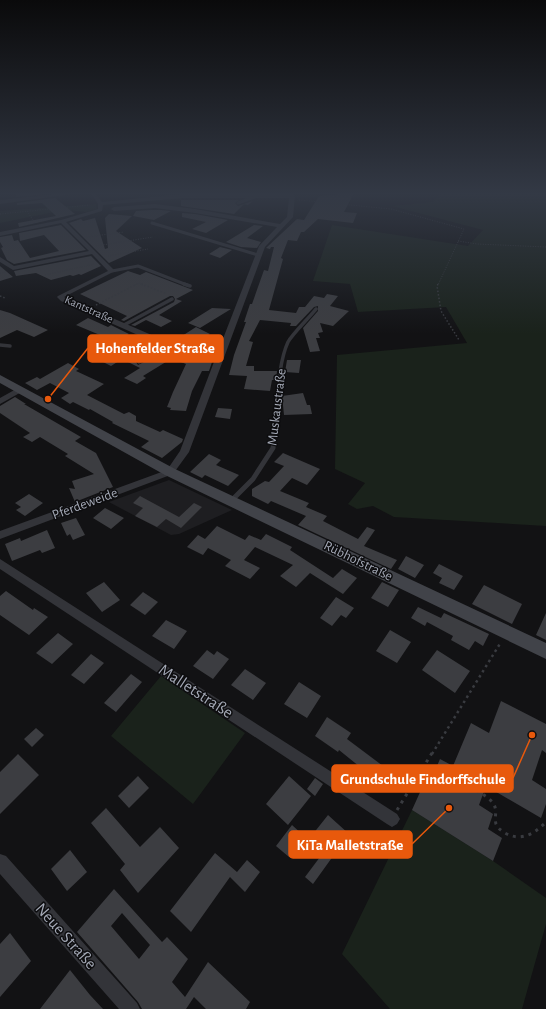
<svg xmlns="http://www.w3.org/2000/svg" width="546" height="1009" font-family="'Alegreya Sans',sans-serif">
<rect width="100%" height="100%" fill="#121214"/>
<path fill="#1e1e21" d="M169,480L232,510L179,534L171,535L109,502Z"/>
<path fill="#1a221b" d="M446,193H546V526L394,517L373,506L357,509L348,504L365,483L335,469L337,355L467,343L446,307L358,312L350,284L313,281L332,225L468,246L483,230L392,206L433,202L440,194Z
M96,204L97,209L87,212L64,210L0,223V211Z
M161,676L245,733L193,804L111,736Z
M412,810L493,861L546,898V924L522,1009H390L342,954Z"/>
<path fill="#3c3d41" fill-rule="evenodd" d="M16,193H53L16,197Z
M335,193H354L344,212L357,213L353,223L318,219L304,232H301L297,241L288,240L281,258L283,259L269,310L296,313L299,307H305L314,296L324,298L327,294L338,296L330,306L349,311L333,326L320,323L323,332L318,333L320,338H316L320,351L310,352L303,328L318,311V306L314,307L296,326H290L291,323L260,320L249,341L253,342L246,366H254V371H277L276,380H272L270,391L244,389L247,376L229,375L234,355L246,322H244L250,304H252L264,270L268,271L274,247H271L270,249L266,248L297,219L304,220L319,196L337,195Z
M55,198L75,214L19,227L18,223L56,216L42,203L17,205V203Z
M181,200H239L235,203L238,206L253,201L248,205L244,204L234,214L181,206Z
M151,210H161L171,211L154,220L133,216L136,211Z
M182,213L195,214L228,220L206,233L192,229L206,222L182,217Z
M109,214L132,216L116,231L142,248L109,263L69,223L81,219L83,221L95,218L105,249L108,248L105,218Z
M61,225L86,250L14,264L7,260L1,248L3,247L0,242V237L12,235L14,241L18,240L30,258L59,251L44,235L20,241L19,233Z
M254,225L263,226L247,238L261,242L257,248L241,247L226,242Z
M220,247L232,250L220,258L209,254Z
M91,256L101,266L81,275L79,274L73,276L70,275L51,280L36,273L16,276L14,271Z
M0,266L13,277L0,281Z
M128,271L140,275L146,272L193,290L176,299L182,301L159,315L172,321L161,327L146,320L135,326L131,325L174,302L175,299L173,296H170L124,321L121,320L127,316L80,294Z
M212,308L231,309L200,328L188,323Z
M0,310L10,313L48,330L34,337L17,330L0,338Z
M88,318L108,327L111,325L129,334L118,340L110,336L107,338L76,325Z
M196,327L210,334L196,342L182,336Z
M136,340L155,349L137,359L136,362L138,365L163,352L174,357L143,376L146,378L137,384L124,378L140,368L122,359L111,366L99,360L108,354L110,355Z
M181,353L198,360L212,362L209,371H202L192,391L186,411L170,410L171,408L167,407L173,392L186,364L173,359Z
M287,360H301L299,373L285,372Z
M68,363L79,369L76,371L104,384L87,395L124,414L129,412L136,416V421L160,432L163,430L183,439L182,442L162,458L141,447L149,441L112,423L113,422L90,409L89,410L73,402L70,404L61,398L69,393L50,383L37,390L25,383L37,377L40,379Z
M303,393L307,405H310L312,414L284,415L282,396Z
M15,397L26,404H24L81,437L75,441L96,453L113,487L75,502L69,488L75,489L72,481L94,474L65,456L68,454L40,437L32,442L23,437L30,433L0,413V406Z
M218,408L232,409L230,419L215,417Z
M283,453L320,469L307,485L292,478L280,491L309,503L306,507L327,516L323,521L358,539L367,527L375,530L364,546L397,560L391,569L298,525L306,516L271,501L268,504L252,496V489L265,481L269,482L284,466L274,462Z
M209,454L221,460L216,465L239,475L228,486L205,475L202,478L190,472Z
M29,494L43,503L25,516L16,510L21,507L15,503Z
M140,496L179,517L194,503L202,507L181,528L166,519L157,527L135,516L143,508L133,503Z
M105,508L124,518L111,529L93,518Z
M76,518L85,535L73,540L70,534L67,536L61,523Z
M217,526L245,540L249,535L261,540L266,534L292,547L290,550L333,578L342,569L357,578L343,594L310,573L296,587L280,576L293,565L255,547L244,560L260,568L250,579L225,566L231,560L208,548L203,555L187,547L198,535L205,539Z
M47,530L55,548L42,553L40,550L12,561L5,544L20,538L21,541Z
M406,556L424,565L415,578L398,569Z
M439,564L463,576L454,590L439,583L442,578L433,573Z
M104,582L120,600L102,612L86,593Z
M382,582L399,590L388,607L371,598Z
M484,585L522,604L512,624L472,604Z
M6,591L33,610L34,608L48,617L29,635L0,615V596Z
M143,592L158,602L145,615L130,605Z
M336,597L354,608L346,618L341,615L332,626L320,618Z
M418,607L441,618L444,613L489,634L483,646L475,641L469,650L451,640L453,636L427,622L425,626L411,618Z
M546,613V640L536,635Z
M166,620L187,631L174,649L152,636Z
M390,630L411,642L397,663L376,651Z
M58,633L73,644L52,664L36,653Z
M207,650L214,655L217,651L229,659L213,679L193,666Z
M437,650L470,671L455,693L422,670Z
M91,654L104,663L84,684L71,675Z
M245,669L266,683L253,700L231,685Z
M131,674L142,682L116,712L104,703Z
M299,682L321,696L307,718L284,704Z
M501,701L546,724V753L542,750L532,780L546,789V804L541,818L486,786L479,805L493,814L488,829L502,838L493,861L412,810L430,770L434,773L440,759L453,766L471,723L489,733Z
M327,717L351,733L347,739L395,775L386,788L339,750L338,752L315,736Z
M36,728L44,735L32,747L24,739Z
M18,754L39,775L0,814V772Z
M138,776L149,788L129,808L118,796Z
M289,776L311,796L288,825L266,804Z
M315,778L323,784L315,796L307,789Z
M106,808L140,847L160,827L179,848L138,893L120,870L125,864L91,823Z
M328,815L349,834L313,884L305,877L323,853L309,839Z
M292,825L304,836L289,857L276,846Z
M70,850L87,872L67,891L51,869Z
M215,853L237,872L247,860L260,872L245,892L230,877L191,932L170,911Z
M114,889L162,942L167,937L188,959L172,982L185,997L208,962L250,1002L246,1009H206L194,997L186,1009H142L138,1002L77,932ZM122,913L150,945L139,959L111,926Z
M10,933L31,961L0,997V944Z
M70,970L90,995L103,1009H40Z"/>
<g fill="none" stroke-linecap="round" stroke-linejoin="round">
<path stroke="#393b40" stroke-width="1" stroke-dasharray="1 1.5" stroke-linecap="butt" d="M0,194L2,193
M299,200L391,209L464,229L438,285
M27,211L33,220
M0,214L90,205
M87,237L124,232
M458,241L477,244L546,247
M96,246L153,237
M108,256L148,249
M0,273L7,272
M45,275L94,264
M135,285L139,283L144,285"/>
<path stroke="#393b40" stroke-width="1.5" stroke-dasharray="1.5 2" stroke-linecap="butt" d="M141,284L167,294
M438,284L437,286L441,311L459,340
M0,296L5,298
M96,305L137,284"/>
<path stroke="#393b40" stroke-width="2.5" stroke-dasharray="2.5 3.5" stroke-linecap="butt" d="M432,754L501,642"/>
<path stroke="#393b40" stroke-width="3" stroke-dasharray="3 5" stroke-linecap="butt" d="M462,783C472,789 486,794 493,803C498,810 494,817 496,824C498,829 501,830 505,833C521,842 534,834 546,822
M397,810L432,753"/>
<path stroke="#333439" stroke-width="3" d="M238,203L257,196
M152,223L258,255
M112,271L138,266L187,285"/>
<path stroke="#333439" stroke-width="3.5" d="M184,284L190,286
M124,325L172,299
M0,345L10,346
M139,362L168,345
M278,403C277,387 281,357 288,342C293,333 309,318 316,309"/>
<path stroke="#333439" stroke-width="5" d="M231,501L253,479L273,448L278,413L277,402"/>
<path fill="#333439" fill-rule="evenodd" d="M66,193H79L0,204V200Z
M91,193H95L102,202L183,194H288V193H292L295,196L293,217L265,247L189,452L173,474L0,539V531L167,470L180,451L217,354L165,347L61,301L57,297L58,296L108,271L92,254L13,270L0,262V257L14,266L89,251L61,223L0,236V232L61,220L98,209V204ZM183,198H289L287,217L280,224L195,209L155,204L114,207L111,209L114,211L155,208L195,213L277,227L259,246L219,349L170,343L64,297L115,271L66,222L102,211L103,205Z
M18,388H24L25,390L0,404V398Z
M0,559L397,814L400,819L397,824L392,827L387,824L0,569Z
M0,854L6,856L137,1003L140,1009H119L0,874Z"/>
<path fill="#414349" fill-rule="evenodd" d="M0,375L175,469L546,643V659L165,475L0,383Z"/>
</g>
<linearGradient id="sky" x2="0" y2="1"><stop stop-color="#0a0a0b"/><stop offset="0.58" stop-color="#333945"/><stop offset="1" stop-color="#333945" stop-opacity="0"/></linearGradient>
<rect width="546" height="334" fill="url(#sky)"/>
<g text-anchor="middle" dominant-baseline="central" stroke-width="3" stroke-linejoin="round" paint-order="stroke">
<g font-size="12" fill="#a3a8b5" stroke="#0d0d0f">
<text transform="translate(89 309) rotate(24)">Kantstraße</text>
</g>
<g font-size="14" fill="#a3a8b5" stroke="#0d0d0f">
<text transform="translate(277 407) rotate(-83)">Muskaustraße</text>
<text transform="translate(85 504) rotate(-20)">Pferdeweide</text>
<text transform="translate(358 561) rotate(26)">Rübhofstraße</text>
</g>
<g font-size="17" fill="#a3a8b5" stroke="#0d0d0f">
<text transform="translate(196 691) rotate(33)">Malletstraße</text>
<text transform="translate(66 936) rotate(48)">Neue Straße</text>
</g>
</g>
<path fill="none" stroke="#e8590c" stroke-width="1.5" d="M48 399L88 348M532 735L513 778M449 808L412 844"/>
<g fill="#e8590c" stroke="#0d0d0f" stroke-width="1.5">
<circle cx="48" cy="399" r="4"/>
<circle cx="532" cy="735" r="4"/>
<circle cx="449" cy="808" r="4"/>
</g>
<g fill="#e8590c" stroke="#e8590c" stroke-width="1.5">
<rect x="88" y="335" width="135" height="27" rx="4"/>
<rect x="332" y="765" width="181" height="27" rx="4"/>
<rect x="289" y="831" width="123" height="27" rx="4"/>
</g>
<g font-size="15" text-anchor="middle" font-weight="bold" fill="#fff">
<text x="155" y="353">Hohenfelder Straße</text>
<text x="423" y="784">Grundschule Findorffschule</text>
<text x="350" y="850">KiTa Malletstraße</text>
</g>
</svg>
